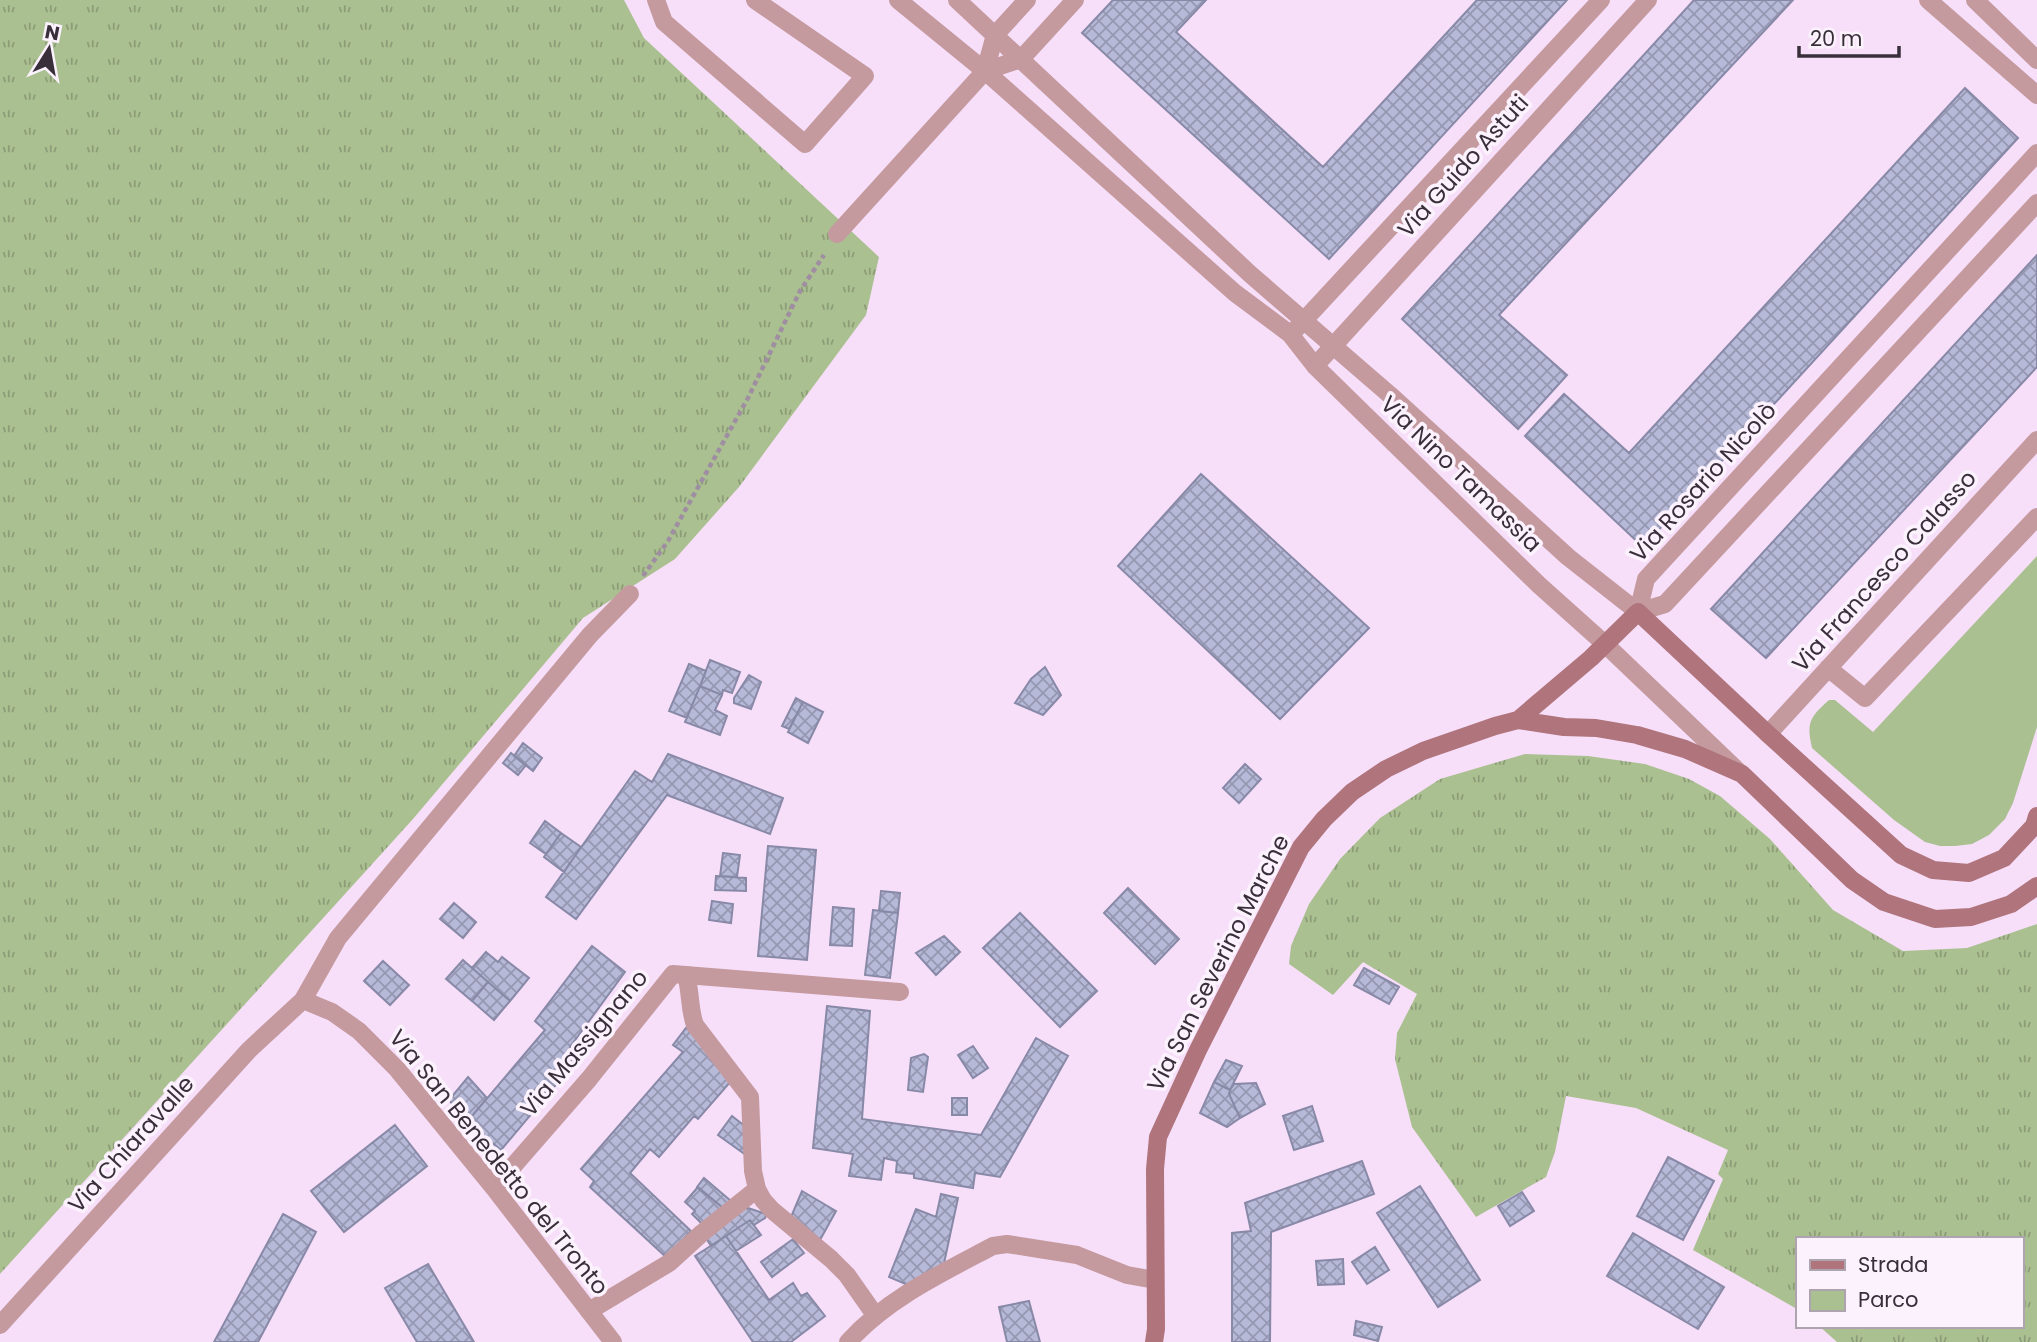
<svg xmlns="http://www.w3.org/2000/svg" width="2037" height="1342" font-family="Poppins,sans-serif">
<defs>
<pattern id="grass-tufts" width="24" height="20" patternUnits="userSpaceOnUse" patternTransform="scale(1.75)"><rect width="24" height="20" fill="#abc091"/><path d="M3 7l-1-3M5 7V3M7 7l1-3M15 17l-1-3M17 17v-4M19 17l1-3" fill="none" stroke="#8c9c77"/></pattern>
<pattern id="building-cross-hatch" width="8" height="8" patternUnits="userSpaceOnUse" patternTransform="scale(1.75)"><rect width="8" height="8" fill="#b7b9d8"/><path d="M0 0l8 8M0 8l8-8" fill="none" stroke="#9697b0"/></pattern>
</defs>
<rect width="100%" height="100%" fill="#f7dffa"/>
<path fill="url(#grass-tufts)" d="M0,0H624L644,38L879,257L866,315L739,487L675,559L583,618L413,819L0,1274Z
M1525,754L1588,756L1645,764L1689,779L1720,796L1770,839L1833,910L1903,951L1967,948L2037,924V1342H1837L1819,1326H2021V1239H1797V1309L1693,1250L1723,1179L1718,1174L1728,1150L1636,1108L1566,1096L1555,1152L1546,1177L1476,1217L1412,1127L1395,1059L1397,1033L1417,994L1363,962L1333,995L1289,964L1291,946L1309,904L1340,859L1380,818L1440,779Z"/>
<path fill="#abc091" d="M2037,556V727L2013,803L2005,819L1989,835L1972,844L1955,846H1940L1925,842L1894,820L1812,748C1806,722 1810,717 1829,700H1835L1873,732Z"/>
<path fill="url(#building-cross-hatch)" stroke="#8889a7" stroke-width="2" d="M1113,0H1206L1176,32L1323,167L1477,0H1567L1329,259L1082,33Z
M1694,0H1793L1499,315L1567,375L1518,429L1402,319Z
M1965,88L2018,138L1643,547L1525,436L1564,394L1629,453Z
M2037,255V367L1766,658L1711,609Z
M1201,474L1369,628L1280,719L1118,566Z
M710,660L740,672L732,693L723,690L722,695L700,686Z
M689,664L706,671L687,718L669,711Z
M1045,667L1061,695L1043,715L1015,703L1031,679Z
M749,675L761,682L751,709L734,703V698Z
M700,686L722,695L715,710L727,716L720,735L685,722Z
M796,698L803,702L789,729L782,726Z
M803,702L823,712L808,743L788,732Z
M523,743L542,758L533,771L514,756Z
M511,753L526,765L518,775L503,763Z
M668,754L783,798L770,834L667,795L576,919L546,897L635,771L652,782Z
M1245,764L1261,779L1239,803L1223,788Z
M545,821L561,833L546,854L530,843Z
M561,833L581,847L564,872L544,857Z
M768,846L816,850L807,960L758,956Z
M723,853L740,855L737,877L720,876Z
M716,876L746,878V891L715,890Z
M1128,888L1179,939L1155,964L1104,913Z
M881,891L900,893L898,913L879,911Z
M712,901L733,904L731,923L709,920Z
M454,903L476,922L463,938L440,919Z
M833,907L854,909L852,946L830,945Z
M873,910L898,913L890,978L865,975Z
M1020,913L1097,991L1060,1027L983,948Z
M944,936L960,952L936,975L916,953Z
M592,946L625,972L570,1047L581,1055L501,1150L467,1122L545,1030L535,1021Z
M486,952L498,962L502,957L529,978L510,1001L472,968Z
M463,960L488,982L472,1001L446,979Z
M383,961L409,985L390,1005L364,981Z
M1364,968L1399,987L1389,1004L1354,985Z
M488,982L510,1001L494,1020L472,1001Z
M827,1006L870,1011L862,1119L981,1135L1036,1038L1068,1056L1000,1177L975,1173L973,1188L914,1178V1174L896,1172L897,1161L884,1158L881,1180L849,1176L853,1154L813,1148Z
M686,1028L697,1036L732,1080L698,1119L694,1116L659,1157L650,1149L630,1173L691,1231L666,1257L590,1187L594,1181L581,1169L683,1052L673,1045Z
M973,1046L988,1068L973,1078L958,1055Z
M924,1054L928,1057L923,1092L908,1090L911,1058Z
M1226,1060L1242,1066L1230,1090L1214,1082Z
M468,1077L487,1098L467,1122L449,1100Z
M1214,1082L1230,1090L1229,1094L1240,1118L1227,1127L1200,1113Z
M1256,1083L1265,1104L1240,1118L1229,1094L1230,1090L1234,1084Z
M952,1098H967V1115H952Z
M1312,1106L1323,1141L1294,1150L1283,1116Z
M732,1116L746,1127V1155L718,1135Z
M395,1125L427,1166L344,1232L311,1191Z
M1668,1157L1714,1181L1683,1240L1637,1216Z
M1362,1161L1374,1194L1271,1232L1270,1342H1232V1233L1251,1231L1245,1203Z
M704,1178L731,1201L723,1208L697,1187Z
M1420,1186L1480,1280L1438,1307L1377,1213Z
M698,1187L723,1208L702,1224L692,1214L695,1211L685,1202Z
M802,1191L836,1211L820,1240L791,1217Z
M1522,1192L1534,1211L1510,1226L1498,1206Z
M941,1194L958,1198L943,1268L910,1286L889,1277L916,1209L936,1217Z
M745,1207L766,1214L765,1218L754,1225L750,1220L711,1246L706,1238Z
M283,1214L316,1232L258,1342H214Z
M750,1220L761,1235L736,1251L726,1236Z
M1633,1233L1724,1287L1698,1329L1607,1276Z
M726,1236L769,1300L793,1283L801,1296L807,1293L825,1316L791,1342H753L695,1256Z
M793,1239L804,1253L772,1277L761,1262Z
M1375,1247L1389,1270L1367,1284L1352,1262Z
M1343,1259L1344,1284L1318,1285L1316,1261Z
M428,1264L474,1342H417L385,1288Z
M1029,1301L1040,1342H1007L999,1307Z
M1356,1321L1382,1327L1378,1341L1354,1335Z"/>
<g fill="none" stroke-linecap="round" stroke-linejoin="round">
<path stroke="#9f8ea1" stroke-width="4.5" stroke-dasharray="5 3.5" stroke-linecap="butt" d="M643,576L668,541L748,398L800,291L824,255"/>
<path stroke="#c49a9f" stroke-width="18" d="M656,0L664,22L805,144L865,76L755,0
M686,975C691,992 689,1009 695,1025L750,1097L753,1171L757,1189L763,1200L772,1210L831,1259L847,1275L875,1315
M589,1311L669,1263L702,1233L757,1189
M848,1342C888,1298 942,1273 993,1246L1007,1244L1077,1255L1127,1275L1155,1280"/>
<path stroke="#c49a9f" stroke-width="18" d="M898,0L985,71L1235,293L1290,334L1315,366L1539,585L1606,645L1739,772
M957,0L1250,274L1390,395L1568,557L1638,612
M1928,0L2037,95
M1975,0L2037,60
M985,71L1021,59L1075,0
M837,234L985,71L995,35L1027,0
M1296,329L1601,0
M1315,366L1648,0
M1638,612L1646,579L2037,153
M1638,612L1665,604L2037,203
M1828,668L1865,698L2037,517
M1768,734L2037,440
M303,1000L332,1012L359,1031L397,1069L494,1188L613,1342
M494,1188L589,1079L673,974L900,992
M0,1325L249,1050L303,1000L338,938L590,635L630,594"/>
<path stroke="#b0747c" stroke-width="18" d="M1518,720L1564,727L1596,728L1637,735L1685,749L1742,774L1852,880L1884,902L1935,919L1971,917L2011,904L2037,886
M1154,1342L1156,1329L1155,1169L1158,1137L1198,1050L1301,847L1324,819L1352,792L1386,769L1423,751L1495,726L1518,720L1591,658L1638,612L1768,734L1901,855L1933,870L1969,873L2004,858L2034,826L2037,816"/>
</g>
<g text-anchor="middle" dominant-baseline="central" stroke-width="7" stroke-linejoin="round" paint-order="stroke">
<g font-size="23" fill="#392f3a" stroke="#fbf2fd">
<text transform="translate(1463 166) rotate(-48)">Via Guido Astuti</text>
<text transform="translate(1461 474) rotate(44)">Via Nino Tamassia</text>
<text transform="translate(1703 482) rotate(-48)">Via Rosario Nicolò</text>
<text transform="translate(1884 571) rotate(-48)">Via Francesco Calasso</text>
<text transform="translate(1218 963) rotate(-63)">Via San Severino Marche</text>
<text transform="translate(584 1043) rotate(-50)">Via Massignano</text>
<text transform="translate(131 1144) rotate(-48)">Via Chiaravalle</text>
<text transform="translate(499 1162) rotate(51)">Via San Benedetto del Tronto</text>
</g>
</g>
<rect x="1796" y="1237" width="228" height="91" fill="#fbf2fd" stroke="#ada4af" stroke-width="2"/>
<rect x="1810" y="1260" width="35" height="10" fill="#b0747c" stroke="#ada4af" stroke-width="2"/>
<text x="1858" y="1272" font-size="21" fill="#392f3a">Strada</text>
<rect x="1810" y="1290" width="35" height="21" fill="#abc091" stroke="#ada4af" stroke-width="2"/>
<text x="1858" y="1307" font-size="21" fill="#392f3a">Parco</text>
<g transform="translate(49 49) rotate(11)" stroke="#fbf2fd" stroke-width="5" paint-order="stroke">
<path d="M0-5L12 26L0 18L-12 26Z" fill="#392f3a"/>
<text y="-10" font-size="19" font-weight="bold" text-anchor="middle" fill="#392f3a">N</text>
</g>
<path d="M1799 46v10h100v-10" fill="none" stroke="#392f3a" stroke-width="3.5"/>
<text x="1810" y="46" font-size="21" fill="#392f3a" stroke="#fbf2fd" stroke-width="5" paint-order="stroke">20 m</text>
</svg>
